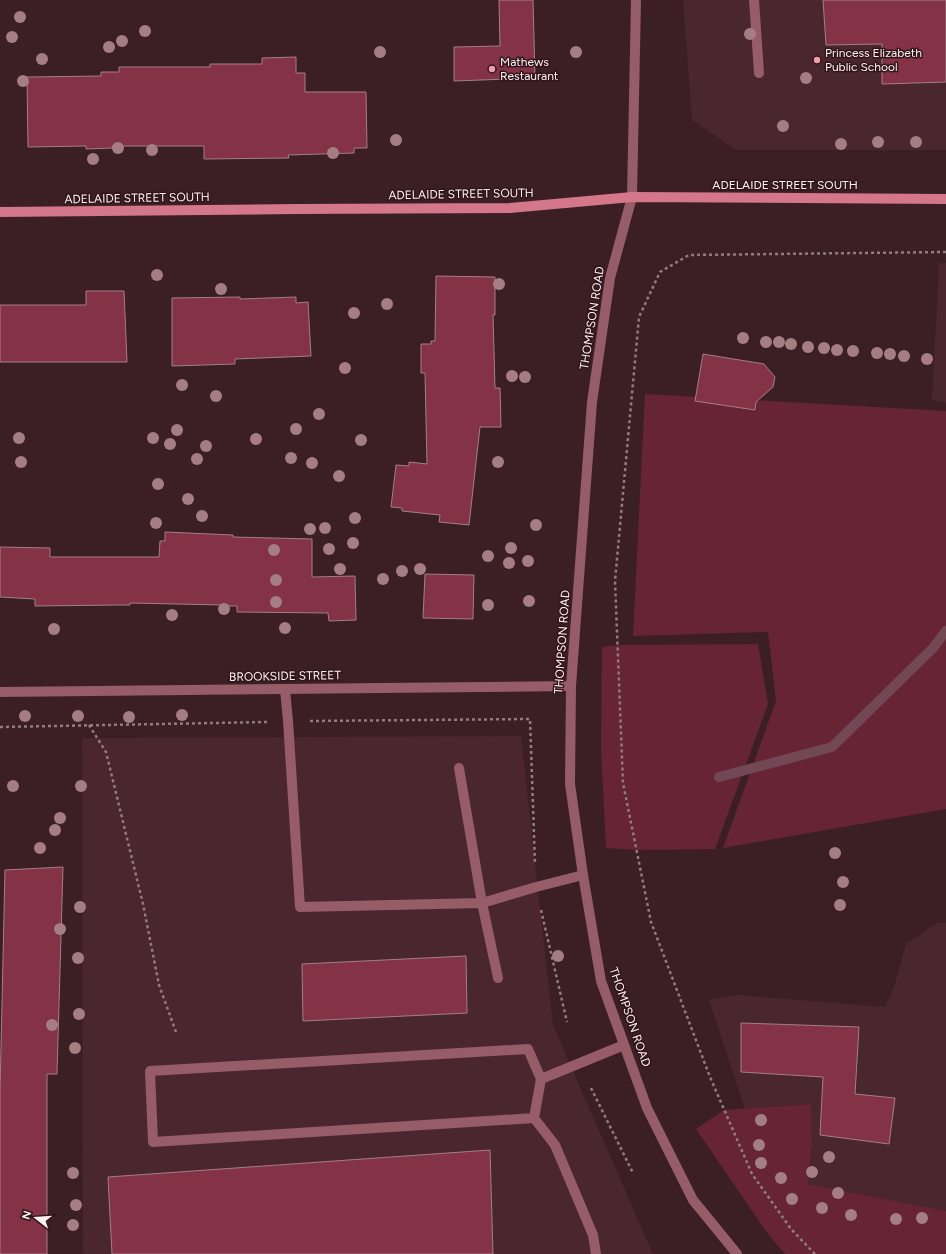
<svg xmlns="http://www.w3.org/2000/svg" width="946" height="1254" font-family="Figtree,sans-serif">
<rect width="100%" height="100%" fill="#3b1f24"/>
<path fill="#4a262e" d="M683,0H946V150H736L692,120Z
M939,263H946V403L932,400Z
M521,736L553,1025L653,1254H83L82,738Z
M937,923H946V1211L808,1184L812,1143L811,1104L745,1109L709,1000L738,995L885,1007L894,987L906,944Z"/>
<path fill="#662435" d="M645,394L946,411V809L723,848L776,701L768,632L633,636Z
M758,644L768,704L715,849L637,850L606,848L601,749L602,647L617,645Z
M811,1104L812,1143L808,1184L946,1211V1254H785L768,1234L696,1129L724,1110Z"/>
<g fill="none" stroke-linecap="round" stroke-linejoin="round">
<path stroke="#714853" stroke-width="10" d="M719,777L832,747L933,648L946,631"/>
</g>
<path fill="#843347" stroke="#a37f85" d="M499,0H533L535,78L454,81V47L500,46Z
M823,0H946V82L882,84V44L826,45Z
M296,57V73H305V92H366L367,148H354V153L288,155L289,158L204,159V146H112L113,148L86,149V146L28,147L27,77L101,76V72H119V67H210V64H262V58Z
M436,276L495,277V315H493L495,388H500L501,427H480L469,525L439,522L440,515L402,511V508L391,507L396,465L409,466V462L427,464L425,373H421V344H431V341H435Z
M86,291H124L127,362H0V305H86Z
M240,297V299L296,297V303L308,302L311,356L235,359V364L172,366V298Z
M703,354L764,364L775,377L773,387L756,402L755,410L695,401Z
M165,532L233,535V537L312,539V577L355,576L356,620L329,621L328,613L237,612V606H222L223,605L130,603V605H118L35,606V599L0,597V547L50,548V557H159L160,541H165Z
M425,574L474,575L473,619L423,618Z
M63,867L57,1074H47V1254H0V1092L5,870Z
M466,956L467,1013L303,1021L302,964Z
M741,1023L859,1027L855,1094L895,1098L889,1144L820,1135L823,1077L741,1072Z
M490,1150L493,1254H112L108,1177Z"/>
<g fill="none" stroke-linecap="round" stroke-linejoin="round">
<path stroke="#927c80" stroke-width="2.5" stroke-dasharray="3 3" stroke-linecap="butt" d="M310,721L530,719L535,863
M89,725L106,752L143,904L159,985L176,1032
M0,727L267,722
M541,910L567,1022
M591,1088L633,1173
M815,1254L791,1229L752,1174L710,1077L651,922L623,783L615,581L639,317L660,272L689,255L946,252"/>
<path stroke="#965c67" stroke-width="10" d="M754,0L759,73
M285,689L288,721L300,907L482,903L536,887L583,875
M459,768L482,903L498,978
M541,1079L624,1045
M534,1118L153,1142L150,1071L528,1049L541,1079L534,1118L555,1145L593,1235L596,1254"/>
<path stroke="#965c67" stroke-width="10" d="M0,692L571,686"/>
<path stroke="#965c67" stroke-width="10" d="M636,0L632,197L610,278L592,402L571,686L570,784L583,875L601,981L647,1108L693,1200L737,1254"/>
<path stroke="#d4778a" stroke-width="10" d="M0,212L297,209L510,208L632,197L946,199"/>
</g>
<g fill="#a57e84">
<circle cx="20" cy="17" r="6"/>
<circle cx="145" cy="31" r="6"/>
<circle cx="750" cy="34" r="6"/>
<circle cx="12" cy="37" r="6"/>
<circle cx="122" cy="41" r="6"/>
<circle cx="109" cy="47" r="6"/>
<circle cx="380" cy="52" r="6"/>
<circle cx="576" cy="52" r="6"/>
<circle cx="42" cy="59" r="6"/>
<circle cx="806" cy="78" r="6"/>
<circle cx="23" cy="81" r="6"/>
<circle cx="783" cy="126" r="6"/>
<circle cx="396" cy="140" r="6"/>
<circle cx="878" cy="142" r="6"/>
<circle cx="916" cy="142" r="6"/>
<circle cx="841" cy="144" r="6"/>
<circle cx="118" cy="148" r="6"/>
<circle cx="152" cy="150" r="6"/>
<circle cx="333" cy="153" r="6"/>
<circle cx="93" cy="159" r="6"/>
<circle cx="157" cy="275" r="6"/>
<circle cx="499" cy="284" r="6"/>
<circle cx="221" cy="289" r="6"/>
<circle cx="387" cy="304" r="6"/>
<circle cx="354" cy="313" r="6"/>
<circle cx="743" cy="338" r="6"/>
<circle cx="766" cy="342" r="6"/>
<circle cx="779" cy="342" r="6"/>
<circle cx="791" cy="344" r="6"/>
<circle cx="808" cy="347" r="6"/>
<circle cx="824" cy="348" r="6"/>
<circle cx="837" cy="350" r="6"/>
<circle cx="853" cy="351" r="6"/>
<circle cx="877" cy="353" r="6"/>
<circle cx="890" cy="354" r="6"/>
<circle cx="904" cy="356" r="6"/>
<circle cx="927" cy="359" r="6"/>
<circle cx="345" cy="368" r="6"/>
<circle cx="512" cy="376" r="6"/>
<circle cx="525" cy="377" r="6"/>
<circle cx="182" cy="385" r="6"/>
<circle cx="216" cy="396" r="6"/>
<circle cx="319" cy="414" r="6"/>
<circle cx="296" cy="429" r="6"/>
<circle cx="177" cy="430" r="6"/>
<circle cx="19" cy="438" r="6"/>
<circle cx="153" cy="438" r="6"/>
<circle cx="256" cy="439" r="6"/>
<circle cx="361" cy="440" r="6"/>
<circle cx="170" cy="444" r="6"/>
<circle cx="206" cy="446" r="6"/>
<circle cx="291" cy="458" r="6"/>
<circle cx="197" cy="459" r="6"/>
<circle cx="21" cy="462" r="6"/>
<circle cx="498" cy="462" r="6"/>
<circle cx="312" cy="463" r="6"/>
<circle cx="339" cy="476" r="6"/>
<circle cx="158" cy="484" r="6"/>
<circle cx="188" cy="499" r="6"/>
<circle cx="202" cy="516" r="6"/>
<circle cx="355" cy="518" r="6"/>
<circle cx="156" cy="523" r="6"/>
<circle cx="536" cy="525" r="6"/>
<circle cx="325" cy="528" r="6"/>
<circle cx="310" cy="529" r="6"/>
<circle cx="353" cy="543" r="6"/>
<circle cx="511" cy="548" r="6"/>
<circle cx="329" cy="549" r="6"/>
<circle cx="274" cy="550" r="6"/>
<circle cx="488" cy="556" r="6"/>
<circle cx="528" cy="561" r="6"/>
<circle cx="509" cy="563" r="6"/>
<circle cx="340" cy="569" r="6"/>
<circle cx="420" cy="569" r="6"/>
<circle cx="402" cy="571" r="6"/>
<circle cx="383" cy="579" r="6"/>
<circle cx="276" cy="580" r="6"/>
<circle cx="529" cy="601" r="6"/>
<circle cx="276" cy="602" r="6"/>
<circle cx="488" cy="605" r="6"/>
<circle cx="224" cy="609" r="6"/>
<circle cx="172" cy="615" r="6"/>
<circle cx="285" cy="628" r="6"/>
<circle cx="54" cy="629" r="6"/>
<circle cx="182" cy="715" r="6"/>
<circle cx="25" cy="716" r="6"/>
<circle cx="78" cy="716" r="6"/>
<circle cx="129" cy="717" r="6"/>
<circle cx="13" cy="786" r="6"/>
<circle cx="81" cy="786" r="6"/>
<circle cx="60" cy="818" r="6"/>
<circle cx="55" cy="830" r="6"/>
<circle cx="40" cy="848" r="6"/>
<circle cx="835" cy="853" r="6"/>
<circle cx="843" cy="882" r="6"/>
<circle cx="840" cy="905" r="6"/>
<circle cx="80" cy="907" r="6"/>
<circle cx="60" cy="929" r="6"/>
<circle cx="558" cy="956" r="6"/>
<circle cx="78" cy="958" r="6"/>
<circle cx="79" cy="1014" r="6"/>
<circle cx="52" cy="1025" r="6"/>
<circle cx="75" cy="1048" r="6"/>
<circle cx="761" cy="1120" r="6"/>
<circle cx="759" cy="1145" r="6"/>
<circle cx="829" cy="1157" r="6"/>
<circle cx="761" cy="1163" r="6"/>
<circle cx="812" cy="1172" r="6"/>
<circle cx="73" cy="1173" r="6"/>
<circle cx="781" cy="1178" r="6"/>
<circle cx="838" cy="1193" r="6"/>
<circle cx="792" cy="1199" r="6"/>
<circle cx="76" cy="1205" r="6"/>
<circle cx="822" cy="1208" r="6"/>
<circle cx="851" cy="1215" r="6"/>
<circle cx="922" cy="1218" r="6"/>
<circle cx="896" cy="1219" r="6"/>
<circle cx="73" cy="1225" r="6"/>
</g>
<g fill="#f39aab" stroke="#31151b" stroke-width="1.5">
<circle cx="817" cy="60" r="4"/>
<circle cx="492" cy="69" r="4"/>
</g>
<g text-anchor="middle" dominant-baseline="central" stroke-width="3" stroke-linejoin="round" paint-order="stroke">
<g font-size="12" fill="#fef1f3" stroke="#31151b" text-anchor="start">
<text x="825" y="53">Princess Elizabeth<tspan x="825" dy="14">Public School</tspan></text>
<text x="500" y="62">Mathews<tspan x="500" dy="14">Restaurant</tspan></text>
</g>
<g font-size="12" fill="#fef1f3" stroke="#31151b">
<text x="785" y="185">ADELAIDE STREET SOUTH</text>
<text transform="translate(461 194) rotate(-1)">ADELAIDE STREET SOUTH</text>
<text transform="translate(137 198) rotate(-1)">ADELAIDE STREET SOUTH</text>
<text transform="translate(592 318) rotate(-81)">THOMPSON ROAD</text>
<text transform="translate(562 642) rotate(-86)">THOMPSON ROAD</text>
<text transform="translate(285 676) rotate(-1)">BROOKSIDE STREET</text>
<text transform="translate(630 1017) rotate(71)">THOMPSON ROAD</text>
</g>
</g>
<g transform="translate(36 1218) rotate(287)" stroke="#31151b" stroke-width="3" paint-order="stroke">
<path d="M0-3L7 15L0 10L-7 15Z" fill="#fef1f3"/>
<text y="-6" font-size="11" font-weight="bold" text-anchor="middle" fill="#fef1f3">N</text>
</g>
</svg>
